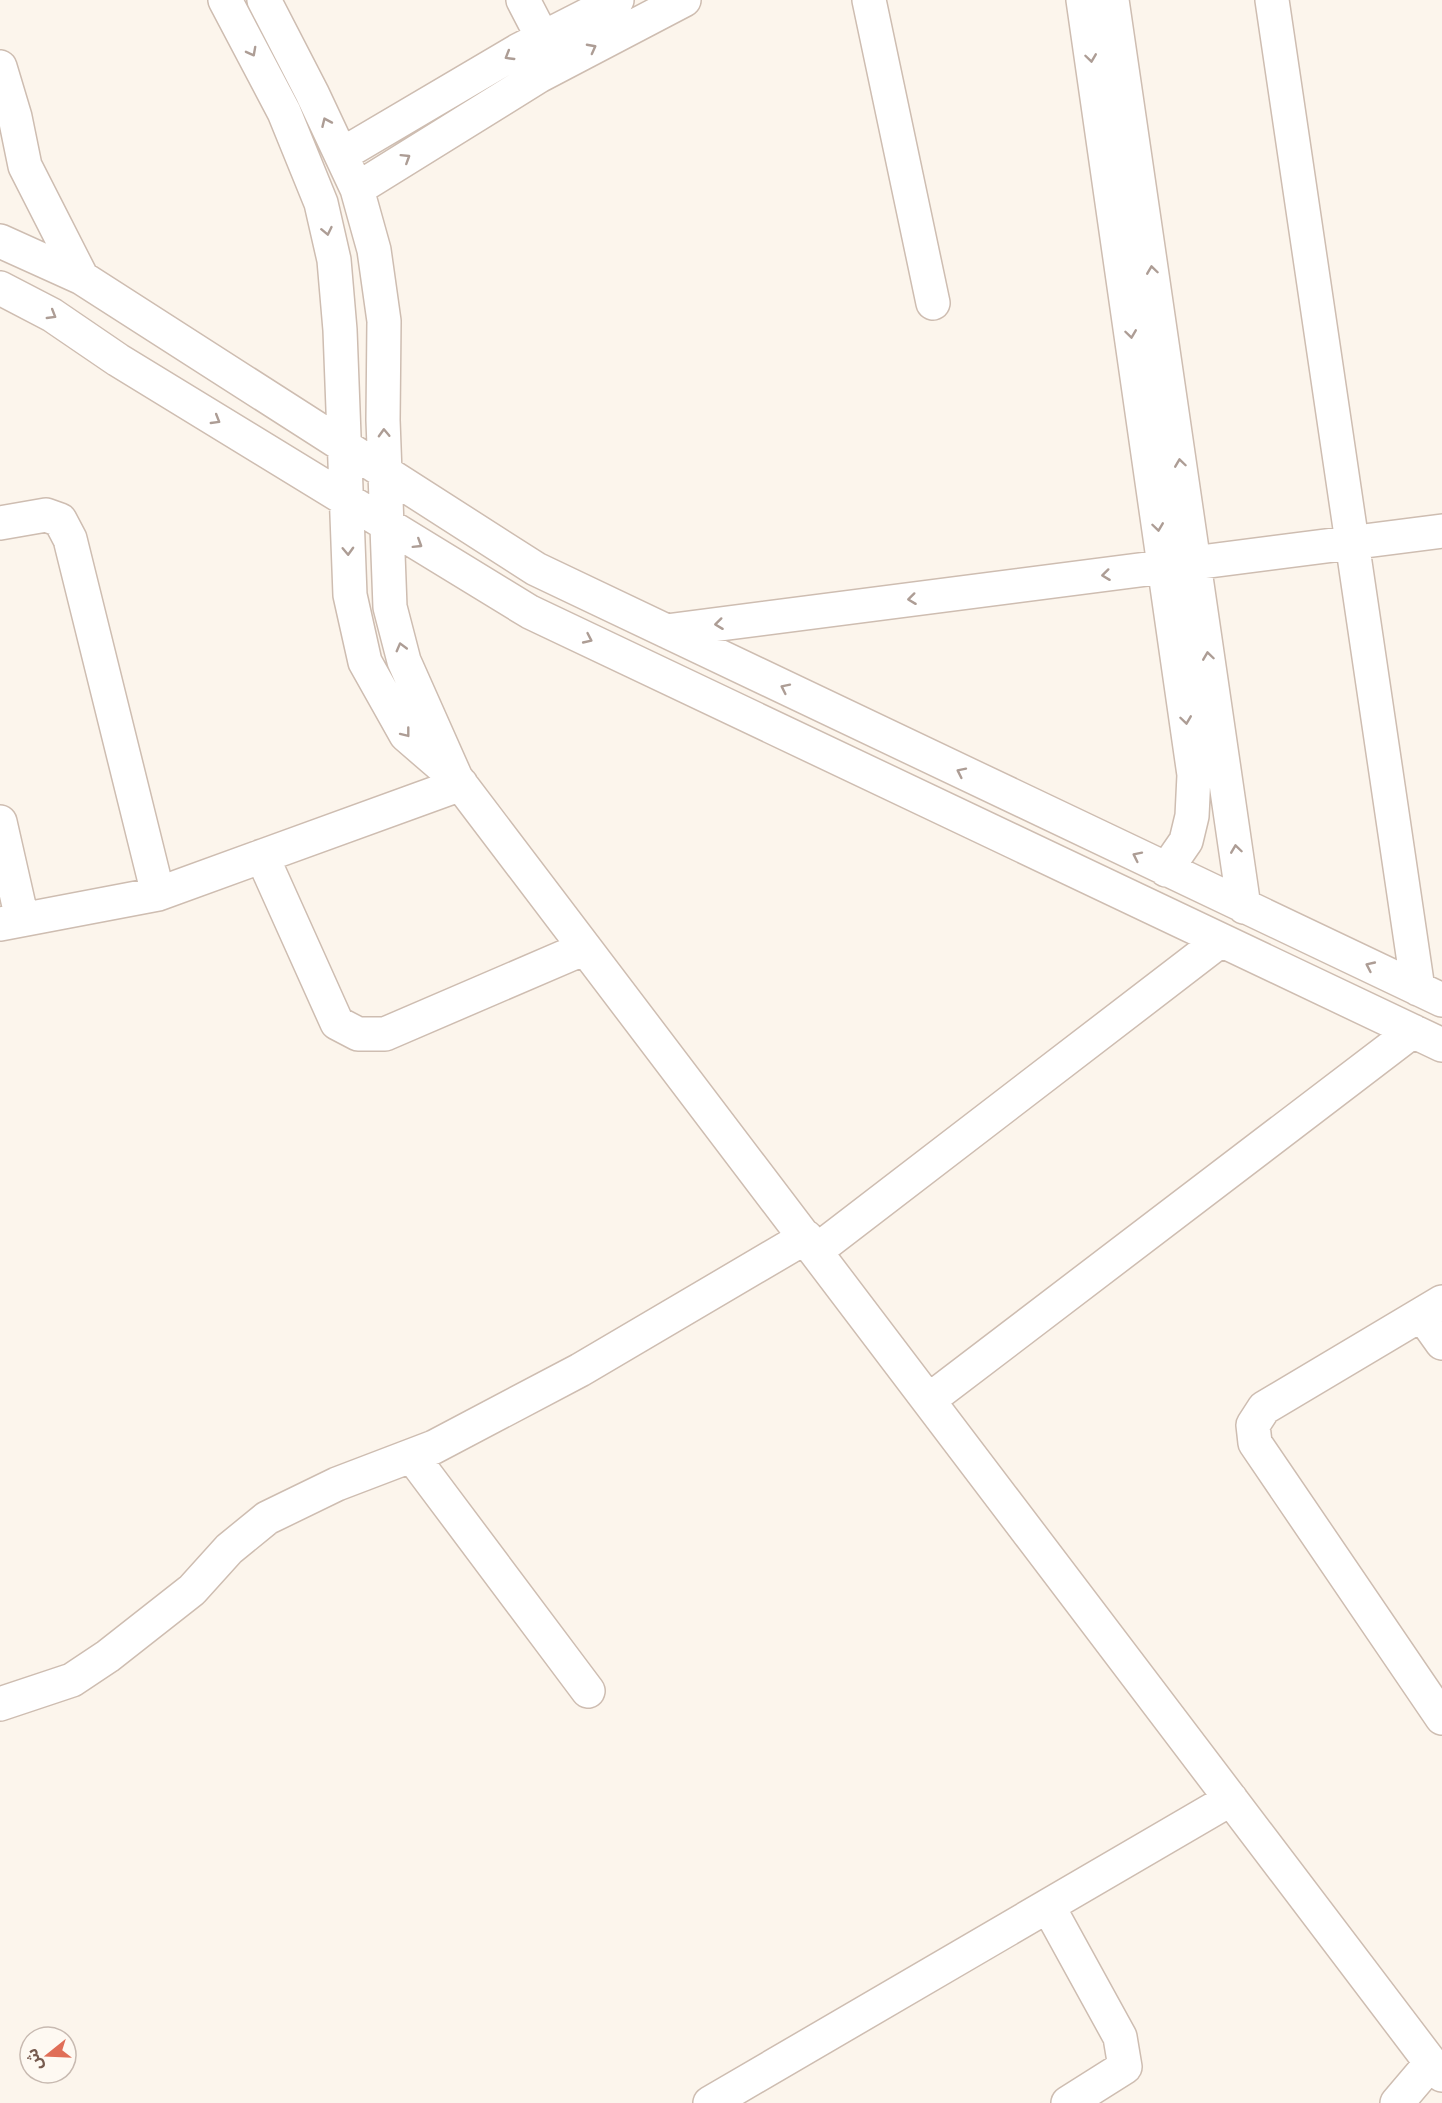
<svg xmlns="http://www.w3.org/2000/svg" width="1442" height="2103" font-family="'Public Sans','Noto Sans Arabic',sans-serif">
<rect width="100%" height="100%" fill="#fcf5ec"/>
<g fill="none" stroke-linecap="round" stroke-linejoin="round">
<defs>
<path id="minor" d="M225,0L284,112L321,203L334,260L340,330L350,595L365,662L406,735L450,773
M264,0L312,93L357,189L374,250L384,321L383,420L390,607L404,661L456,778L1431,2063L1442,2075
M523,0L552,56
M869,0L933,303
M1083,0L1194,775L1192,816L1186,841L1166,870
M1112,0L1244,907
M1272,0L1418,989
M0,67L15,117L25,166L82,278
M341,155L519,50L617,0
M357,189L539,76L684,0
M0,241L82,278L536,569L1442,1000
M0,288L52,315L118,360L530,612L1442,1045
M0,523L46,515L60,520L70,539L158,894
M666,631L1442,531
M0,822L22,919
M262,856L337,1023L358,1034H385L585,948
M0,924L158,894L461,784
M816,1251L1221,940
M1442,1302L1264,1408L1253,1425L1255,1443L1442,1718
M1422,1315L1442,1343
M929,1400L1413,1031
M412,1456L588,1691
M0,1704L72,1680L108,1656L192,1590L229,1549L267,1518L337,1484L434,1447L580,1370L806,1237
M1048,1906L1120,2037L1125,2067L1068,2103
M710,2103L1231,1799
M1397,2103L1431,2063"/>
</defs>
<use href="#minor" stroke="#cebdb1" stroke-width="36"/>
<use href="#minor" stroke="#fff" stroke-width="33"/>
</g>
<defs><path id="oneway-chevron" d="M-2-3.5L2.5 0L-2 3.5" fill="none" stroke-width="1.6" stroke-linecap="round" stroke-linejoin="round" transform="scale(1.5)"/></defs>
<g stroke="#ad9d95">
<use href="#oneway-chevron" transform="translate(592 48) rotate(-28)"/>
<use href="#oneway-chevron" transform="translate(252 52) rotate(62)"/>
<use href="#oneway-chevron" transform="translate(509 56) rotate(149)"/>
<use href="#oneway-chevron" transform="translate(1091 58) rotate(82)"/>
<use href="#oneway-chevron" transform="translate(326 122) rotate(-114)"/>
<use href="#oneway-chevron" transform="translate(406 158) rotate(-32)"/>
<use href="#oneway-chevron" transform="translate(327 231) rotate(78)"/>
<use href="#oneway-chevron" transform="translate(1152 270) rotate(-98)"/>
<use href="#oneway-chevron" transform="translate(52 315) rotate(31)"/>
<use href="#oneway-chevron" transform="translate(1131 334) rotate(82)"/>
<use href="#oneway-chevron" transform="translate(216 420) rotate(31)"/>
<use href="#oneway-chevron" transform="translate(384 433) rotate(-92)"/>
<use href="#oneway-chevron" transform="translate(1180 463) rotate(-98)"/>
<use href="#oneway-chevron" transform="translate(1158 527) rotate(82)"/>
<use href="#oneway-chevron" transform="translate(418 544) rotate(32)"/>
<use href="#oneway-chevron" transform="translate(348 551) rotate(88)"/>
<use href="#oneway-chevron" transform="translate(1106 575) rotate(173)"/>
<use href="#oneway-chevron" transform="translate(912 599) rotate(173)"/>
<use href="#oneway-chevron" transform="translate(719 624) rotate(173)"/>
<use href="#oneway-chevron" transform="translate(588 639) rotate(25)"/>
<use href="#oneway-chevron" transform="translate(401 647) rotate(-105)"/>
<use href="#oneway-chevron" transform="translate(1208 656) rotate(-98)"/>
<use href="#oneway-chevron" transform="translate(785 688) rotate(-154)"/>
<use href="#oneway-chevron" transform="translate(1186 720) rotate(82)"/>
<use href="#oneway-chevron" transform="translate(406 733) rotate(52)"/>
<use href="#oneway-chevron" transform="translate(961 772) rotate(-154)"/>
<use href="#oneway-chevron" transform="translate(1236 849) rotate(-98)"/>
<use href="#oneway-chevron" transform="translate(1137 856) rotate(-154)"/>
<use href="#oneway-chevron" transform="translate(1370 966) rotate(-155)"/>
</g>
<g transform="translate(48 2055) rotate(252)"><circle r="28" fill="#fef9f2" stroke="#c8bab1" stroke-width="1.5"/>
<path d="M0-4.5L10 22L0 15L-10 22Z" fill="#e06e57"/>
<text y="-9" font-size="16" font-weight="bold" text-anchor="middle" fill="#775b4f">ش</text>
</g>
</svg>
